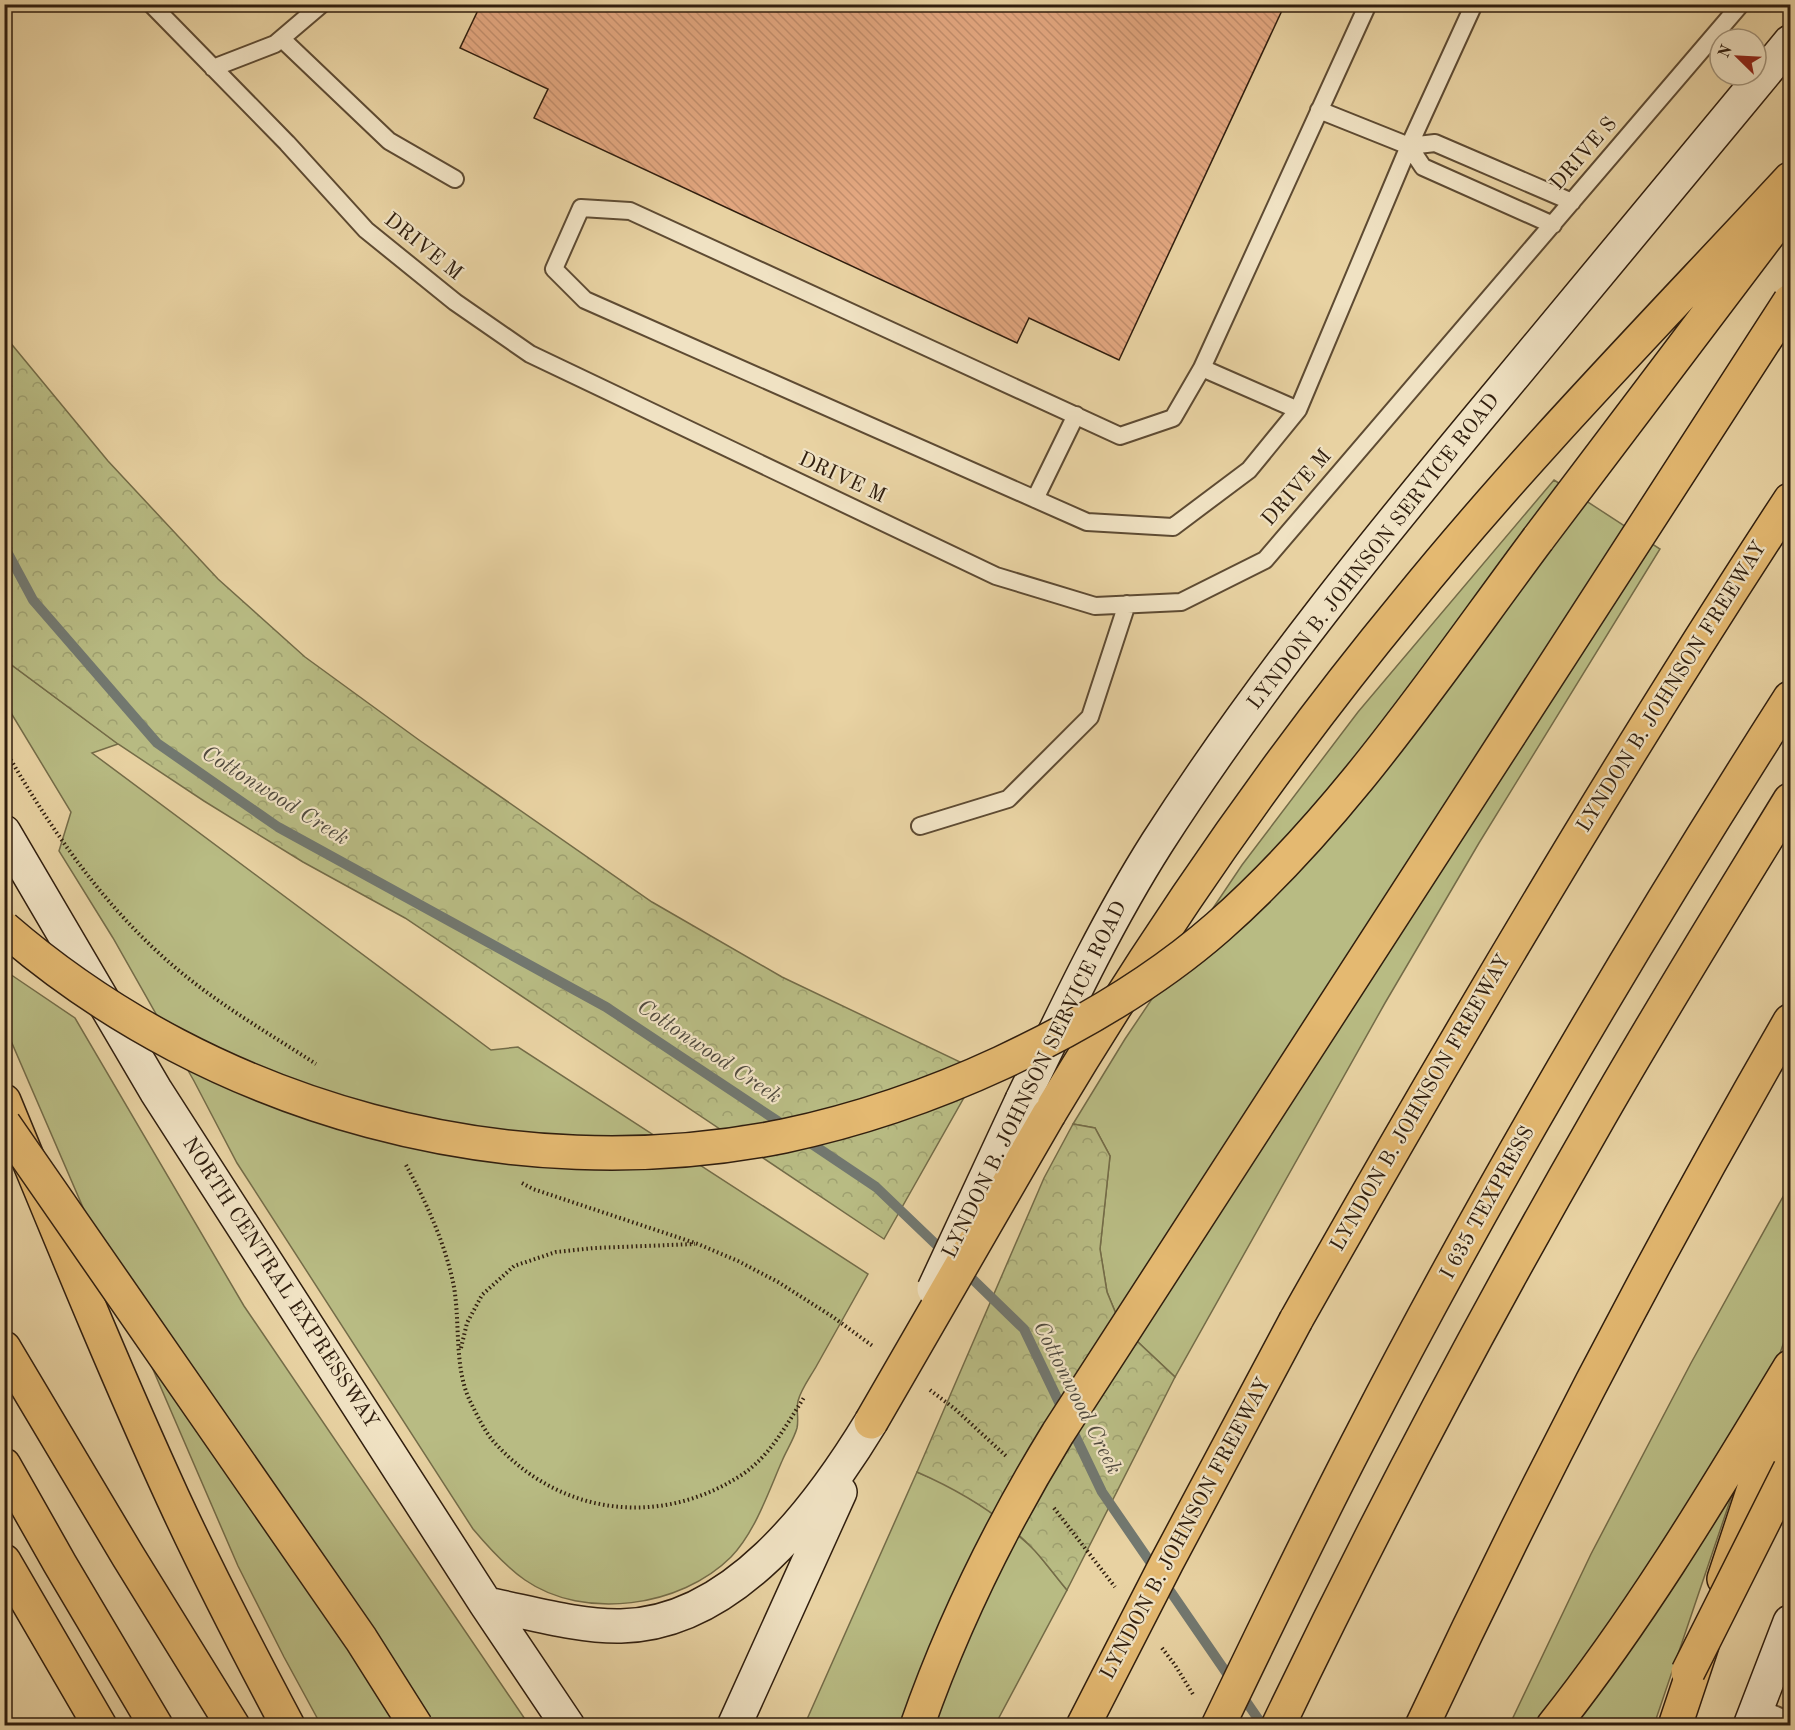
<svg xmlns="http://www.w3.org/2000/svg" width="1795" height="1730" font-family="'Old Standard TT',serif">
<defs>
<pattern id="forest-crowns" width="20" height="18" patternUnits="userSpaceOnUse" patternTransform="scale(1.5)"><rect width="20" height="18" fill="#b8bb83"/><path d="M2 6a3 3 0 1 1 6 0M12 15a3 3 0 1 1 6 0" fill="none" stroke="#9ea070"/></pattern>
<pattern id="building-back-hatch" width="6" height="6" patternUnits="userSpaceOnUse" patternTransform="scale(1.5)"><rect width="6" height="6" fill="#e3a780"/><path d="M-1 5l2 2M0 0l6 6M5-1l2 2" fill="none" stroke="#c38f6d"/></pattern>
</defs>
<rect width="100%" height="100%" fill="#e8d2a2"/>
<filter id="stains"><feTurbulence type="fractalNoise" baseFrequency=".00333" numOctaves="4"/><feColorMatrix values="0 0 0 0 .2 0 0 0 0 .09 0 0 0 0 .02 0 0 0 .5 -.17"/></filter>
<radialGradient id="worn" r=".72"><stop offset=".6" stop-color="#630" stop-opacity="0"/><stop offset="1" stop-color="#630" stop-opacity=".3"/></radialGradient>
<path fill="#b8bb83" stroke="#746c48" stroke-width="1.5" d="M1554,480L1660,549L1479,843L1385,1003L1175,1377L1121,1326L1107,1292L1100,1249L1110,1156L1095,1128L1073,1124L1125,1039L1242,865L1358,712Z
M5,660L118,744L92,753L491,1050L518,1047L868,1274C851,1304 834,1335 817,1365C811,1376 801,1389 798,1401C796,1410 799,1419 797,1428C794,1439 786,1451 782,1461C768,1493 755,1532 731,1557C681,1607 584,1621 525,1580C505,1566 489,1548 473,1529L237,1163L194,1081L113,938L59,851L71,812L5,703Z
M4,970L75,1018L244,1306L529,1725H321L284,1657L238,1566L5,1027Z
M1790,1184V1324L1654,1725L1509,1726L1591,1554L1691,1363Z
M917,1472L952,1487L988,1510L1034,1549L1067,1590L995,1725L804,1726Z"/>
<path fill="url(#forest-crowns)" stroke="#746c48" stroke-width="1.5" d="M4,335L108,461L218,579L305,657L419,740L652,902L782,977L979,1071L884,1239L405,918L303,862L204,801L118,744L5,660Z
M1073,1124L1095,1128L1110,1156L1100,1249L1107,1292L1121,1326L1175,1377L1067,1590C1056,1577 1046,1563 1035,1551C1004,1517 958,1490 917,1472L1044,1178Z"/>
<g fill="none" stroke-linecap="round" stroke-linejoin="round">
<path stroke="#727870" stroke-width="10" d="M4,546L33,600L157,743L278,827L606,1007L788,1128
M803,1138L876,1187L946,1254
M962,1269L1024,1329L1102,1492L1263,1726"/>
</g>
<path fill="url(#building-back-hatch)" stroke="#301e0e" stroke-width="1.5" d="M481,4H1285L1119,360L1029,318L1017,343L534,118L548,89L460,48Z"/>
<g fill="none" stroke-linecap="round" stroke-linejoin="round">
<defs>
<path id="service" d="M151,4L287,143L366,230L455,302L530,354L996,576L1095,606L1181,602L1265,560L1741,4
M1368,4L1202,368L1298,410L1409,146L1474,4
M282,39L389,141L455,179
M213,68L275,44L322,4
M1319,110L1409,146L1435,143L1572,202
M1409,146L1423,167L1553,225
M1202,368L1173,418L1120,436L630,211L581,208L554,269L585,300L1087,522L1173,527L1249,470L1298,410
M1035,499L1076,415
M920,826L1008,799L1090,717L1127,604
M1757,1707L1790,1721"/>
<path id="secondary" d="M4,832L156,1091L486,1604L568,1726
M1022,1100C1064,1013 1105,925 1157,843C1259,684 1379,537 1500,392C1597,275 1694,159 1790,42
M486,1604C528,1612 579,1627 621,1626C733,1624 818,1509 871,1422
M734,1726L840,1492
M1750,1726L1790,1622"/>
<path id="motorway" d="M1538,539L1786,211
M4,1101C59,1234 113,1367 173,1498C209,1576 248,1651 288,1726
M1049,1114C1156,935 1274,763 1407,602C1527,454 1661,318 1790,179
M1296,1320C1453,1042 1615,767 1790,500
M4,1348L128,1556L233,1726
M4,1465L60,1564L156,1726
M4,1561L100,1726
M1724,1579L1760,1470L1784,1403
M1218,1726C1265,1628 1312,1530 1362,1434C1492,1182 1637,937 1790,698
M1278,1726C1375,1523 1481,1323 1593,1128C1656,1017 1724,908 1790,800
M1422,1726C1535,1485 1657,1251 1790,1021
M1553,1726C1642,1614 1716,1489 1790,1367
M1675,1726L1702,1645"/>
</defs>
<use href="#service" stroke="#5e4b33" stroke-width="20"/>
<use href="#secondary" stroke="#301e0e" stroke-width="36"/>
<use href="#motorway" stroke="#301e0e" stroke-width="36"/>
<path stroke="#301e0e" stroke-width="4" stroke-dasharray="1.5 3" stroke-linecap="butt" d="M4,748C55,837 115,923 197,985C235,1014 276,1038 316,1064
M406,1165C426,1202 444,1241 453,1282C461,1320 453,1368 471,1403C477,1415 485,1432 494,1442C559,1515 658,1528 740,1476C770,1457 786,1425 805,1396
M522,1183L533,1189L698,1244L738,1261L778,1282L833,1317L874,1347
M461,1348L467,1323L482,1295L514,1266L556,1252L594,1248L695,1244
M930,1390L955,1409L1006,1456
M1054,1508L1115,1587
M1162,1648L1175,1665L1194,1696"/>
<use href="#service" stroke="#f0e2c3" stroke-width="16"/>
<use href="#secondary" stroke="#f0e2c3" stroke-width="33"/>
<use href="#motorway" stroke="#e4b971" stroke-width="33"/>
<defs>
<path id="secondary-bridge" d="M934,1289L1022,1100"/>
<path id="motorway-bridge" d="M4,928C214,1110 511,1191 784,1136C859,1120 932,1095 1001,1063C1078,1027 1153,984 1218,927C1344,816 1438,673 1538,539
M4,1124L361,1639L416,1726
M871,1422L1049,1114
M1688,1672L1790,1469
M917,1726C953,1623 1001,1526 1058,1433L1790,301
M1083,1726L1167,1562L1296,1320"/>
</defs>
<use href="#secondary-bridge" stroke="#301e0e" stroke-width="36" stroke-linecap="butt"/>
<use href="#motorway-bridge" stroke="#301e0e" stroke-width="36" stroke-linecap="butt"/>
<use href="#secondary-bridge" stroke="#f0e2c3" stroke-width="33"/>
<use href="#motorway-bridge" stroke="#e4b971" stroke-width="33"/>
</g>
<g text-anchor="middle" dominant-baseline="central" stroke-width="4.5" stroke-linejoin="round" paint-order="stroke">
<g font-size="21" fill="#301e0e" stroke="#f0e2c3">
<text transform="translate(1584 154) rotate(-49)">DRIVE S</text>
<text transform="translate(423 247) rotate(39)">DRIVE M</text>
<text transform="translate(842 478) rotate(25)">DRIVE M</text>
<text transform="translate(1297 488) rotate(-49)">DRIVE M</text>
<text transform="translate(1374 552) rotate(-52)">LYNDON B. JOHNSON SERVICE ROAD</text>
<text transform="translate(1672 687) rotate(-58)">LYNDON B. JOHNSON FREEWAY</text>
<text transform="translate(1035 1080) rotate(-64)">LYNDON B. JOHNSON SERVICE ROAD</text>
<text transform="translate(1421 1103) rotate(-60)">LYNDON B. JOHNSON FREEWAY</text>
<text transform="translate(1488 1203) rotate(-61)">I 635 TEXPRESS</text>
<text transform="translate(280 1283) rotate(57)">NORTH CENTRAL EXPRESSWAY</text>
<text transform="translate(1186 1529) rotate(-62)">LYNDON B. JOHNSON FREEWAY</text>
</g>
<g font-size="22" font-style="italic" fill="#514b3f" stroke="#f0e2c3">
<text transform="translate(275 796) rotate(32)">Cottonwood Creek</text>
<text transform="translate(709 1052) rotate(34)">Cottonwood Creek</text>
<text transform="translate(1077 1398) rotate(63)">Cottonwood Creek</text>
</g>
</g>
<rect width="1795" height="1730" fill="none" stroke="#e8d2a2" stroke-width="24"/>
<rect x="6" y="6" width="1783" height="1718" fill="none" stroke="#301e0e" stroke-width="3"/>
<rect x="12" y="12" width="1771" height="1706" fill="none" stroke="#301e0e" stroke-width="1.5"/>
<g transform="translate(1738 57) rotate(294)"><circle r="28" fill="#f0e2c3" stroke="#a3947b" stroke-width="1.5"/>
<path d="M0-4.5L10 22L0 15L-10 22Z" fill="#8f2418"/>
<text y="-9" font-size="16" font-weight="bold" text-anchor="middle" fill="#301e0e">N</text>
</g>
<rect width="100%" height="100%" filter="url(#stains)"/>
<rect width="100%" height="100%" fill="url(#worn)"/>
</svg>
